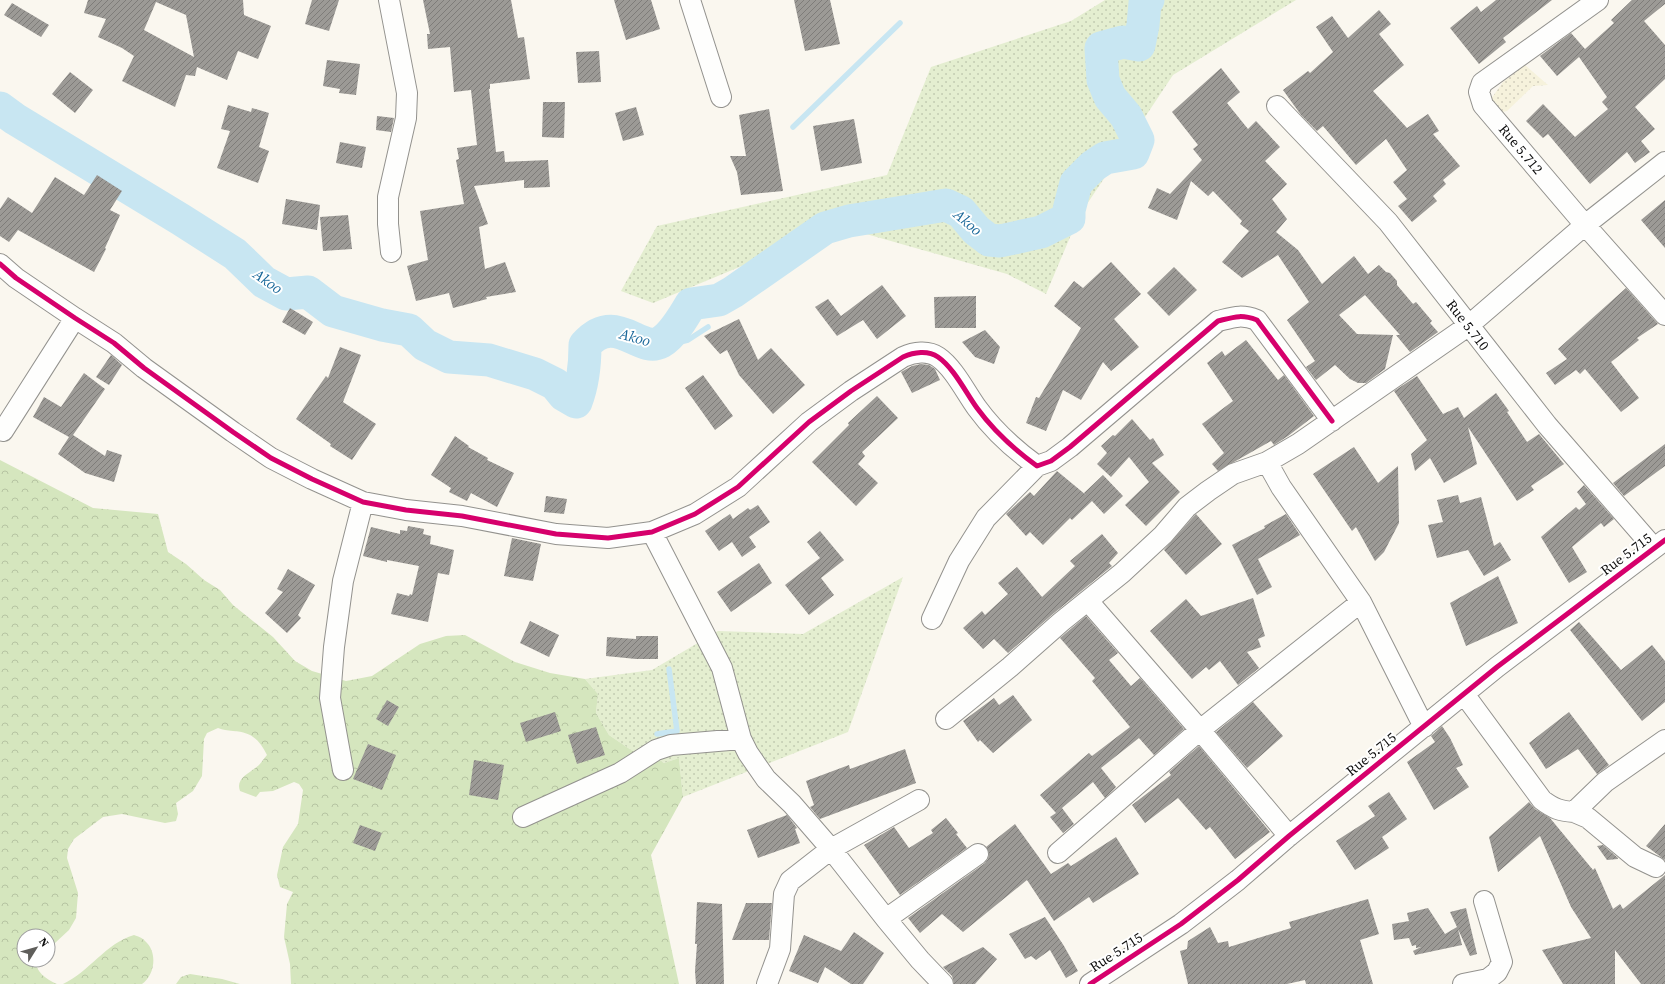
<svg xmlns="http://www.w3.org/2000/svg" width="1665" height="984" font-family="'Source Serif 4',serif">
<defs>
<pattern id="farmland-dots" width="8" height="8" patternUnits="userSpaceOnUse"><rect width="8" height="8" fill="#f6f2dc"/><path d="M2 2h.1M6 6h.1" fill="none" stroke="#d2cebc" stroke-width="1.8" stroke-linecap="round"/></pattern>
<pattern id="green-dots" width="8" height="8" patternUnits="userSpaceOnUse"><rect width="8" height="8" fill="#e4eed0"/><path d="M2 2h.1M6 6h.1" fill="none" stroke="#c2cbb1" stroke-width="1.8" stroke-linecap="round"/></pattern>
<pattern id="forest-crowns" width="20" height="18" patternUnits="userSpaceOnUse"><rect width="20" height="18" fill="#d5e6be"/><path d="M2 6a3 3 0 1 1 6 0M12 15a3 3 0 1 1 6 0" fill="none" stroke="#b6c4a2"/></pattern>
<pattern id="building-hatch" width="6" height="6" patternUnits="userSpaceOnUse"><rect width="6" height="6" fill="#9c9a96"/><path d="M-1 1l2-2M0 6l6-6M5 7l2-2" fill="none" stroke="#7e7c79"/></pattern>
</defs>
<rect width="100%" height="100%" fill="#faf7ef"/>
<path fill="url(#farmland-dots)" d="M1525,65L1548,85L1533,86L1507,111L1495,114L1491,99L1503,82Z"/>
<path fill="url(#green-dots)" d="M1105,0H1296L1173,75L1079,216L1046,294L1007,274L838,226L653,303L621,291L657,226L887,175L931,67L1071,21Z
M903,577L848,732L683,797L679,758L664,763L658,759L640,756L609,735L596,713L598,694L585,679L652,670L718,631L803,634Z"/>
<path fill="url(#forest-crowns)" d="M0,460L93,508L158,514L168,552L186,564L204,580L220,590L233,605L273,637L295,661L312,671L346,681L372,676L420,644L446,636L465,635L515,662L550,673L585,679L598,694L596,713L609,735L640,756L658,759L664,763L679,758L683,797L651,855L679,984H291L290,964L284,937L287,904L293,892L280,887L277,875L283,847L298,824L303,790L299,784L294,782L273,791L260,792L256,797L240,791C235,778 250,773 259,765C262,762 264,758 267,755C259,739 251,732 233,731C227,730 223,730 218,728L207,733L204,739L202,776L193,791L176,803L178,814L176,821L165,823L122,814L103,817L74,839L68,849L67,858L78,893L76,918L69,930L55,943L48,947V936H24V960H34C37,972 45,979 57,984H0Z
M134,935C137,936 143,938 145,941C158,952 155,975 142,984H63C89,972 106,943 134,935Z
M190,974L222,979L240,984H176L181,977Z"/>
<g fill="none" stroke-linecap="round" stroke-linejoin="round">
<path stroke="#c8e6f2" stroke-width="5.5" d="M793,127L900,23
M661,342L669,349L676,343L688,340L708,327
M657,734L677,731L669,669"/>
<path stroke="#c8e6f2" stroke-width="33" d="M0,108L15,119L180,219L235,254L264,282L286,294L308,292L333,311L382,325L409,330L425,345L449,357L489,360L535,374L555,384L564,395L576,402C583,384 585,365 585,345C616,310 639,354 661,342C673,335 684,316 691,304L719,300L733,292L825,228L849,221L946,205L961,212L976,230L989,240L1000,241L1041,232L1069,218V210L1076,183L1093,166L1105,158L1133,153L1138,140L1126,116L1110,97L1103,80L1101,48L1123,42L1139,45L1143,25L1145,3L1148,0"/>
</g>
<path fill="url(#building-hatch)" fill-rule="evenodd" d="M88,0H243L244,15L271,26L258,59L238,51L227,80L197,67L195,76L186,75L175,107L122,81L134,56L122,48L98,37L106,19L84,13ZM156,2L186,15L194,57L144,30Z
M312,0H339L329,31L305,24Z
M423,0H511L518,38L524,37L530,79L490,84V89H489L496,152L504,151L505,162L548,160L550,187L524,188V180L474,186L488,224L479,227L485,269L505,262L516,292L486,297L487,299L453,308L449,293L416,301L407,266L428,260L420,211L464,204L456,160L459,159L457,148L477,145L471,90L454,92L450,47L428,49L427,34H430Z
M614,0H651L660,29L626,40Z
M794,0H830L840,44L805,51Z
M1496,0H1552L1503,38L1506,42L1479,64L1450,28L1477,6L1481,12Z
M1632,0H1665V4L1644,21L1665,45V79L1635,107L1655,129L1641,141L1650,152L1635,163L1627,152L1590,184L1548,134L1543,138L1526,121L1543,104L1575,137L1608,109L1602,102L1607,97L1579,57L1557,76L1540,56L1571,33L1585,49L1614,23L1611,20Z
M12,3L49,25L41,37L4,15Z
M1379,10L1391,24L1379,34L1404,65L1373,91L1407,128L1428,114L1439,131L1433,134L1460,166L1443,180L1446,184L1433,196L1437,201L1412,222L1398,206L1407,199L1393,182L1407,170L1386,139L1356,165L1323,126L1317,131L1301,115L1283,90L1308,71L1310,73L1333,52L1316,27L1332,16L1348,38Z
M599,51L601,82L578,83L576,52Z
M327,60L360,64L356,95L339,93L340,89L323,86Z
M1221,68L1240,92L1227,103L1248,129L1256,121L1280,147L1265,161L1287,184L1272,199L1287,219L1276,232L1298,250L1322,284L1354,256L1368,274L1379,265L1386,272L1390,273L1397,281V285L1413,304L1416,302L1432,321L1430,323L1438,332L1410,352L1396,335H1400L1365,295L1339,315L1357,334L1393,335L1385,369L1366,383H1358L1350,379L1335,365L1316,380L1306,367L1315,361L1287,320L1309,302L1278,255L1242,278L1222,262L1249,231L1240,224L1242,221L1213,191L1208,196L1191,181L1177,220L1148,208L1157,188L1170,194L1202,160L1193,149L1198,145L1172,112Z
M70,72L93,90L75,113L52,94Z
M543,102H565L564,138L542,137Z
M228,105L251,112L252,108L269,113L259,147L269,151L258,183L217,168L230,131L221,129Z
M636,107L644,135L623,141L615,113Z
M769,109L783,191L741,195L737,172L730,156H746L739,115Z
M377,116L394,118L391,132L376,130Z
M854,119L862,163L821,171L813,126Z
M340,142L366,147L362,168L336,163Z
M97,175L122,191L110,210L120,215L105,248L106,249L94,272L18,230L9,242L0,236V209L8,197L32,213L55,177L84,195Z
M286,199L320,205L317,230L282,224Z
M1665,200V248L1641,220Z
M348,215L352,249L323,251L320,217Z
M1111,262L1141,294L1114,319L1139,347L1111,371L1103,362L1081,400L1063,390L1046,431L1026,423L1036,397L1039,398L1081,328L1054,306L1074,281L1083,288Z
M1174,267L1197,290L1169,316L1147,293Z
M882,285L906,316L877,339L863,320L837,336L815,307L828,299L841,316Z
M1626,288L1658,324L1637,338L1639,340L1611,362L1639,398L1621,412L1585,369L1580,374L1576,370L1555,385L1546,373L1567,359L1558,349Z
M976,296V328H935L934,297Z
M290,308L313,322L305,335L282,322Z
M739,319L758,360L771,348L805,385L773,414L739,375L727,350L720,354L704,336Z
M985,330L1000,347L994,364L975,357L962,342Z
M1246,340L1278,380L1284,375L1314,416L1288,436L1274,445L1271,441L1218,471L1212,464L1224,453L1202,424L1233,401L1207,363L1222,351L1225,356Z
M340,347L361,355L343,402L376,424L352,460L330,446L331,444L296,419L326,376L328,378Z
M111,355L122,365L109,385L96,377Z
M921,364L929,365L935,369L940,380L912,393L901,372L912,366Z
M84,373L105,389L73,435L105,456L107,450L122,455L114,482L85,473L58,454L69,437L33,417L44,397L61,407Z
M703,375L733,416L715,430L685,388Z
M1417,376L1443,414L1458,407L1464,418L1496,393L1509,411L1507,412L1527,442L1539,434L1564,464L1531,486L1534,490L1517,501L1468,427L1477,464L1444,483L1430,458L1415,471L1411,454L1427,440L1394,391Z
M877,396L898,418L862,452L865,456L858,464L878,483L856,506L812,462L849,425L848,423Z
M1132,419L1150,440L1153,438L1164,455L1152,463L1180,492L1146,526L1125,505L1149,482L1129,457L1111,477L1097,464L1107,453L1101,446L1113,435L1115,436Z
M455,436L469,446L468,447L488,458L487,460L514,473L497,507L471,493L467,501L449,492L451,488L431,475Z
M1665,444V466L1624,496L1613,483Z
M1354,447L1378,483L1398,466L1399,523L1384,552L1375,561L1356,527L1352,531L1313,474Z
M1057,471L1086,495L1084,493L1103,475L1123,496L1104,514L1092,501L1072,520L1070,518L1043,545L1030,532L1026,536L1006,514L1030,492L1034,496Z
M1584,485L1614,519L1604,527L1601,523L1572,547L1587,572L1569,583L1541,537L1576,507L1579,510L1586,504L1577,492Z
M1458,495L1460,503L1481,497L1494,546L1500,542L1511,560L1484,576L1468,550L1437,558L1428,525L1443,522L1437,500Z
M546,496L567,499L564,514L544,512Z
M758,505L770,522L749,537L756,547L742,557L732,542L719,551L705,531L730,514L733,519L748,508L750,510Z
M1196,514L1222,544L1186,575L1164,550Z
M1286,514L1300,535L1258,559L1272,587L1257,595L1232,545L1265,528L1264,526Z
M408,526L424,529L423,534L431,536L430,544L454,550L449,575L438,573L428,622L391,614L397,593L409,596L410,594L412,595L419,566L387,560V562L363,556L371,527L400,534V530L407,531Z
M820,531L844,560L821,578L834,595L809,615L785,585L820,558L807,542Z
M1102,534L1118,553L1109,563L1112,566L1054,613L1008,653L994,639L983,649L963,628L982,611L985,615L1008,594L998,583L1017,567L1042,597L1075,566L1070,561Z
M512,538L541,544L533,581L504,576Z
M759,563L772,583L731,612L717,592Z
M288,569L315,585L298,615L301,618L287,633L265,613L283,592L277,589Z
M1498,576L1518,623L1466,646L1450,603Z
M1253,598L1265,636L1258,639L1261,647L1247,652L1259,668L1238,685L1220,661L1209,670L1206,667L1192,679L1150,631L1186,599L1201,616Z
M1086,616L1118,653L1109,660L1131,686L1140,678L1184,729L1154,755L1139,738L1101,768L1116,787L1105,798L1093,782L1062,808L1074,824L1063,833L1050,817L1056,813L1040,795L1089,753L1092,756L1130,727L1092,681L1095,678L1060,638Z
M530,621L559,635L549,657L520,643Z
M1579,622L1621,670L1652,645L1665,661V702L1642,721L1570,630Z
M636,636H658V659H636L606,656L607,637L636,639Z
M1013,695L1032,720L993,753L980,740L978,742L963,721L994,698L999,705Z
M387,700L399,707L388,726L376,719Z
M1253,702L1283,736L1247,768L1216,732Z
M555,712L561,731L526,742L520,723Z
M1569,712L1609,765L1597,774L1578,749L1546,769L1529,743Z
M1442,726L1450,738L1463,765L1456,768L1469,787L1434,810L1407,762L1435,742L1431,736Z
M596,727L605,755L577,764L568,735Z
M368,744L396,755L382,790L353,779Z
M1199,746L1270,832L1235,859L1210,827L1206,830L1178,798L1145,823L1132,805L1171,775L1169,772Z
M905,749L916,783L820,819L810,807L814,805L806,781L849,765L850,769Z
M474,760L504,765L498,800L469,795Z
M1389,792L1407,819L1382,837L1389,848L1355,870L1336,841L1375,816L1368,806Z
M1529,802L1535,809L1550,818L1593,870L1595,868L1613,909L1620,904L1623,909L1665,875V984H1641L1615,950V984H1563L1542,950L1591,938L1571,907L1540,836L1498,872L1489,837Z
M787,815L797,828L795,829L800,843L758,858L747,830Z
M946,818L958,833L956,834L967,848L900,895L864,845L894,827L909,848L933,833L931,830Z
M1015,824L1051,874L1068,863L1071,866L1116,837L1139,874L1093,903L1089,897L1054,921L1027,880L963,932L942,914L920,933L908,918L985,863L988,859L989,853L986,847Z
M1665,824V860L1646,846Z
M360,825L382,833L375,851L353,843Z
M1603,845L1618,858V859L1607,860L1597,846Z
M1368,899L1379,934L1360,940L1373,984H1306L1305,980L1287,984H1188L1180,951L1187,949L1188,941L1210,927L1218,943L1228,941L1229,947L1291,928L1289,922Z
M697,902L722,904L724,984H696L695,971L697,944H695Z
M746,903H772L769,940H732Z
M1428,908L1445,934L1457,927L1450,912L1466,908L1477,954L1470,956L1458,929L1462,945L1415,955L1413,951L1421,947L1416,948V945L1412,946L1409,938L1394,940L1392,924L1409,921L1407,913Z
M1045,917L1064,946L1078,971L1066,978L1050,950L1036,960L1031,956L1025,959L1009,934Z
M854,932L884,953L863,984H851L825,967L818,983L789,971L804,935L841,951Z
M983,947L997,959L975,984H954L952,976L943,967Z"/>
<g fill="none" stroke-linecap="round" stroke-linejoin="round">
<defs>
<path id="minor" d="M389,0L407,93L406,118L388,197V224L391,252
M690,0L721,97
M1598,0L1482,83L1479,92L1483,105L1585,225L1665,315
M1277,106L1388,222L1547,425L1654,548
M0,264L16,278L75,318L114,343L144,368L233,432L271,458L312,479L363,502L406,510L462,516L556,534L608,538L652,532L695,514L738,487L809,422L851,391L903,357C914,352 928,350 938,357C954,368 966,393 977,408C993,430 1015,450 1037,466L1051,461L1070,447L1218,321C1234,317 1241,314 1257,320L1332,421
M3,431L75,318
M1267,462L1281,487L1361,602L1424,727
M652,532L722,668L741,739L748,753L766,779L792,804L831,849L886,919L920,960L943,984
M1088,601L1200,730L1289,836
M932,619L959,561L986,518L1037,466
M1464,694L1542,800C1554,809 1560,811 1574,812L1605,782L1665,740
M946,719L1010,667L1061,622L1122,573L1163,535L1187,507L1208,491L1233,474L1267,462L1298,444L1468,326L1585,225L1665,162
M343,770L330,698L334,647L343,581L363,502
M1574,812L1588,818L1635,857L1656,867
M523,817L620,773L656,750L671,745L741,739
M1058,853L1200,730L1361,602
M886,919L978,854
M767,984L780,949L784,894L790,881L831,849L919,800
M1090,984L1181,924L1238,880L1289,836L1497,667L1665,540
M1463,984L1488,979L1497,972L1502,962L1484,901"/>
</defs>
<use href="#minor" stroke="#93928e" stroke-width="22"/>
<use href="#minor" stroke="#fefefd" stroke-width="20"/>
<defs>
<path id="cycleway" d="M0,264L16,278L75,318L114,343L144,368L233,432L271,458L312,479L363,502L406,510L462,516L556,534L608,538L652,532L695,514L738,487L809,422L851,391L903,357C914,352 928,350 938,357C954,368 966,393 977,408C993,430 1015,450 1037,466L1051,461L1070,447L1218,321C1234,317 1241,314 1257,320L1332,421
M1090,984L1181,924L1238,880L1289,836L1497,667L1665,540"/>
</defs>
<use href="#cycleway" stroke="#fff" stroke-width="8"/>
<use href="#cycleway" stroke="#d6006c" stroke-width="5"/>
</g>
<g text-anchor="middle" dominant-baseline="central" stroke-width="4" stroke-linejoin="round" paint-order="stroke">
<g font-size="14" fill="#0c0c0c" stroke="#fff">
<text transform="translate(1521 149) rotate(50)">Rue 5.712</text>
<text transform="translate(1468 325) rotate(52)">Rue 5.710</text>
<text transform="translate(1626 554) rotate(-37)">Rue 5.715</text>
<text transform="translate(1371 754) rotate(-39)">Rue 5.715</text>
<text transform="translate(1116 952) rotate(-33)">Rue 5.715</text>
</g>
<g font-size="15" font-style="italic" fill="#196799" stroke="#fff">
<text transform="translate(968 222) rotate(41)">Akoo</text>
<text transform="translate(268 281) rotate(35)">Akoo</text>
<text transform="translate(635 337) rotate(15)">Akoo</text>
</g>
</g>
<g transform="translate(36 948) rotate(53)"><circle r="19" fill="#ffffff" stroke="#9e9e9e"/>
<path d="M0-3L7 15L0 10L-7 15Z" fill="#5f5e5b"/>
<text y="-6" font-size="11" font-weight="bold" text-anchor="middle" fill="#0c0c0c">N</text>
</g>
</svg>
